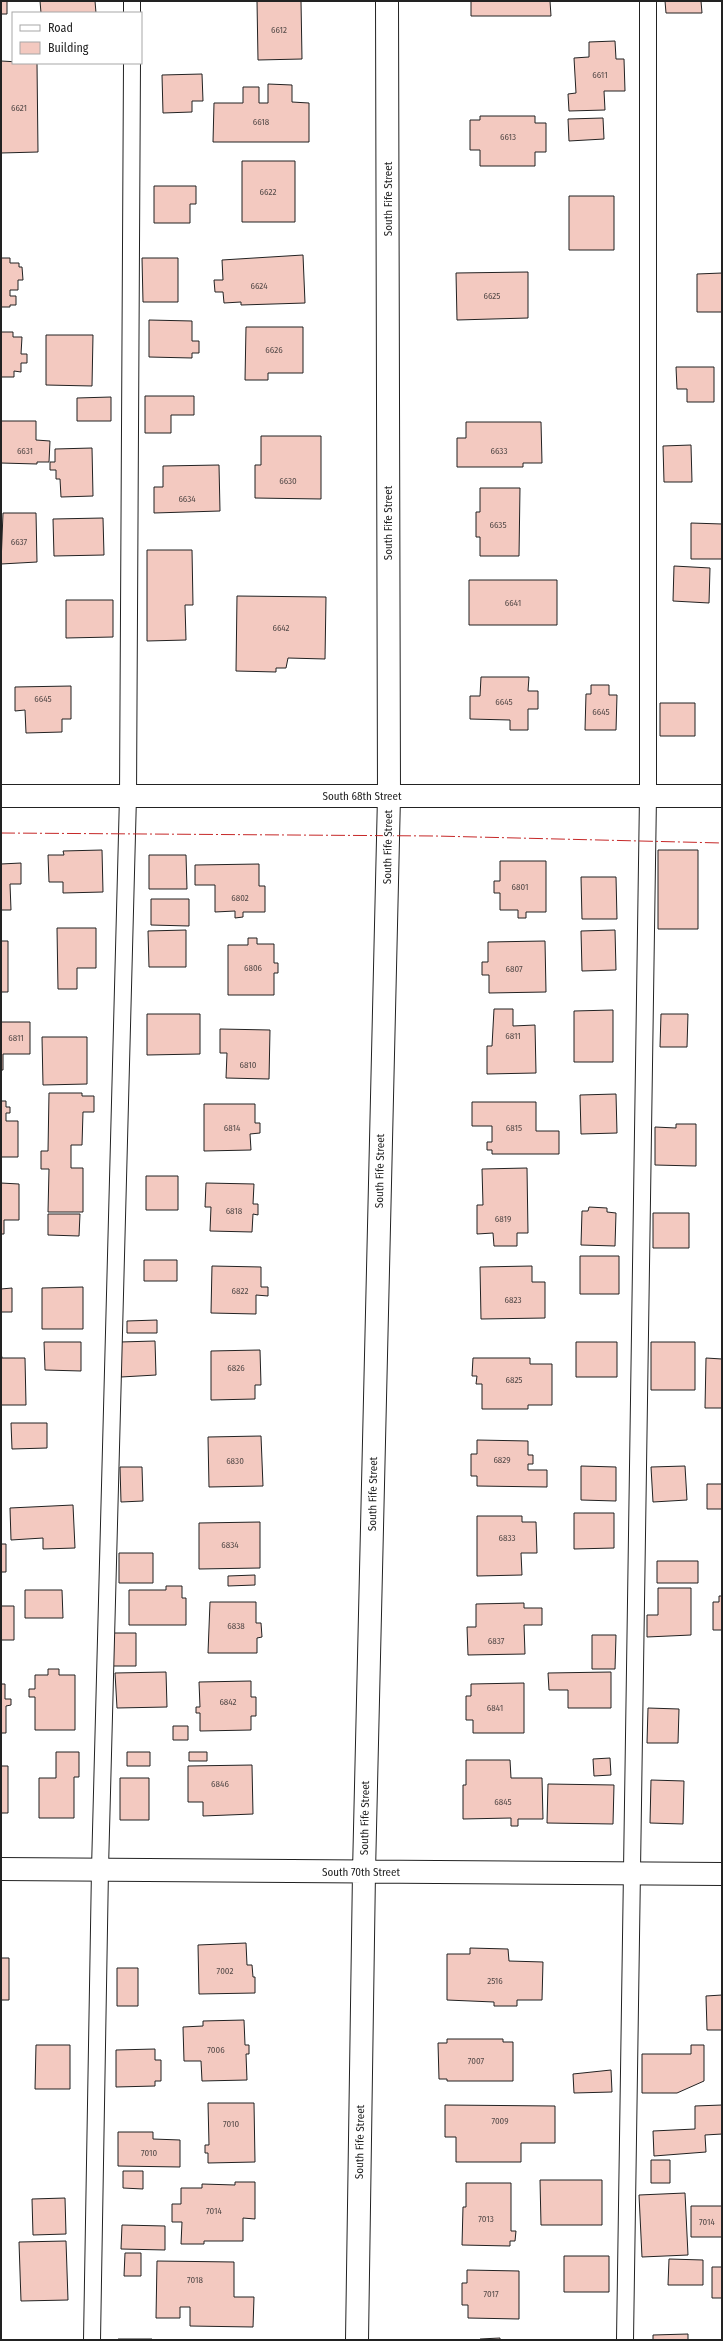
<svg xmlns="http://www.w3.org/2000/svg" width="723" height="2341" font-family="'Fira Sans Condensed',sans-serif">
<rect width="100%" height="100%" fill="#fff"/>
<path fill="#f3c9c0" stroke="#222" d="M1,1H7V14H1Z
M40,1H95L96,13H41Z
M257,1H301L302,59L258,60Z
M471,1H550L551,16H471Z
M665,1H701L702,13H666Z
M615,41L616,59H624L625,91H604L605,110L569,111L568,94L576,93L574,58L589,57V42Z
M1,61L37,63L38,152L1,153Z
M202,74L203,101H192V112L163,113L162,75Z
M268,84L292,85V102L309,103V142H213L214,103H243V87H259V103H268Z
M480,116H535V123H546V152H535V166H480V150H470V120H480Z
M603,118L604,139L569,141L568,119Z
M242,161H295V222H242Z
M154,186H196V204H190V223H154Z
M569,196H614V250H569Z
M303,255L305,303L241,305V302L224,303L223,292H215L214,280H223L222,260Z
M1,258H10V263H19V267H22L23,280H18V290H10V296H16V305H10V307H1Z
M142,258H178V302H143Z
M528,272V318L457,320L456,273Z
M722,273V312H697V274Z
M149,320L192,321V341H199V353H192V358L149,357Z
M246,327H303V373H268V380H245Z
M1,332H13V337H22L21,354H27V363H21V372L14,371V377H1Z
M46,335H93L92,386L46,385Z
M676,367H714V402H687V389H677Z
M145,396H194V415H171V433H145Z
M111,397V421H77V398Z
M1,421H36V440L50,441L49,462H37V464L1,463Z
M466,422H541L542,463H523V467H457V438H466Z
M261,436H321V499L255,498V465H261Z
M691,445L692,482H664L663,446Z
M92,448L93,496L61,497L60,479H56V470H50V462H55V449Z
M219,465L220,511L154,513V487H163V466Z
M480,488H520L519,556H480V537H476V512H480Z
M3,513H36L37,562L1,564Z
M103,518L104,555L54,556L53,519Z
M691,523L722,524V559H691Z
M147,550H192L193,605H185L186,640L147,641Z
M674,566L710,568L709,603L673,601Z
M469,580H557V625H469Z
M237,596L326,597L325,659L288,658L286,668H276V672L236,671Z
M66,600H113V637L66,638Z
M481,677H529L528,691H538V709H528V730H510V720L470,719V696H480Z
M591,685H609V695H617L616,730H585L586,694H591Z
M71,686V719H62V732L26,733L25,710L15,711V687Z
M660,703H695V736H660Z
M102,850L103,892L63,893V882H49L48,855H64L63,851Z
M658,850H698V929H658Z
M149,855H186L187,889H149Z
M500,861H546V912H526V918H518V910H500V893H494V881H500Z
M21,863V884H10L11,910H1V864Z
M259,864V886H265V912H243V917L235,918V911L215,912V885H195V865Z
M581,877H616L617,919H582Z
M151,899H189V926L151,925Z
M57,928H96V968H77V989H58Z
M186,930V967H149L148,931Z
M615,930L616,970L582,971L581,931Z
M248,938H257V944H274V963H278V973H274V995H228V945H248Z
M1,941H8V992H1Z
M545,941L546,992L489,993V975H482V962H488V942Z
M494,1009H513V1026L535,1025L536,1073L487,1074V1046H492Z
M613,1010V1062H574V1011Z
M147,1014H200V1054L147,1055Z
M661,1014H688L687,1047H660Z
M1,1022H30V1054H3V1070H1Z
M220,1029L270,1030L269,1079L226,1078L227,1053H220Z
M42,1037H87V1084L43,1085Z
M49,1093H82V1096H94V1112H83L82,1145H71V1168H83V1212H48L49,1169H41V1151H48Z
M616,1094L617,1133L581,1134L580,1095Z
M1,1101H6V1107H10V1113H6V1121H18V1157H1Z
M472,1102H536V1131H559V1154H492V1150H487V1142H492V1126H472Z
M204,1104H255V1123H260V1133L250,1134L251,1150L204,1151Z
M676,1124H696V1166L655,1165V1127L676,1128Z
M527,1168L528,1233H517V1246H494L493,1233L477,1234V1205H483L482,1169Z
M146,1176H178V1210H146Z
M1,1183L19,1184V1220H4V1234H1Z
M206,1183L254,1184L253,1204H258V1215L253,1214L252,1232L210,1231L211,1207H205Z
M589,1207L607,1208V1212L616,1213L615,1246L581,1245L582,1211H588Z
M653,1213H689V1248H653Z
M48,1214H80L79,1236L48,1235Z
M580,1256H619V1294H580Z
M144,1260H177V1281H144Z
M212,1266L261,1267V1287H268V1296L256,1295V1314L211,1313Z
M532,1266V1282H545V1318L481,1319L480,1267Z
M83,1287V1329H42V1288Z
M12,1288V1312H1V1289Z
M157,1320V1333H127V1321Z
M155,1341L156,1375L121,1377L120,1342Z
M44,1342H81V1371L45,1370Z
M576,1342H617V1377H576Z
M651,1342H695V1390H651Z
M260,1350L261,1385H255V1399L211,1400V1351Z
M1,1353L2,1358H25L26,1405H1Z
M473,1358H530V1364H552V1405H528V1409H482V1384H476L477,1376H472Z
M706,1358L722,1359V1408H705Z
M11,1423H47V1448L12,1449Z
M261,1436L263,1486L209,1487L208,1437Z
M477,1440L528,1441V1455H533V1464H528V1470H547V1487L477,1486V1476H471V1454H477Z
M581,1466L616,1467V1501L581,1500Z
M685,1466L687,1500L653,1502L651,1467Z
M120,1467H142L143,1501L121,1502Z
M707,1484H722V1509H707Z
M73,1505L75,1548L43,1549V1538L11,1540L10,1508Z
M574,1513H614V1548L574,1549Z
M477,1516H522V1522H536L537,1553H521L522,1575L477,1576Z
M260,1522V1568L199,1569V1523Z
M1,1544H6V1572H1Z
M119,1553H153V1583H119Z
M657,1561H698V1583H657Z
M255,1575V1585L228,1586V1576Z
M166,1586H182V1598H186V1625H129V1590H166Z
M658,1588H691V1635L647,1637V1615H658Z
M25,1590H62L63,1618H25Z
M719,1596H722V1630H713V1602H719Z
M210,1602H256V1623H261L262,1637L257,1638V1653H208Z
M524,1603V1608H542V1625H524L525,1654L468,1655L467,1627H476V1604Z
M1,1606H14V1640H1Z
M111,1633H136V1666H110Z
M592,1635H616L615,1669H592Z
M48,1669H59V1675H75V1730H35V1697H29V1689H35V1675H48Z
M166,1672L167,1707L117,1708L115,1673Z
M611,1672V1708H568V1690H549L548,1673Z
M251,1681V1697H256V1716H251V1730L200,1731V1713H196V1707H200L199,1682Z
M524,1683V1733H473V1720H466V1696H471V1684Z
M1,1684H5V1699H11V1705L6,1706V1733H1Z
M648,1708L679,1709L678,1743H647Z
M173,1726H188V1740H173Z
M56,1752H79V1777H74V1818H39V1778H56Z
M127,1752H150V1766H127Z
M189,1752H207V1761H189Z
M610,1758L611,1775L594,1776L593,1759Z
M466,1760H510L511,1778H542L543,1819H518V1826H511V1818L463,1819V1785H466Z
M252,1765L253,1814L203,1816V1802H188V1766Z
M1,1766H8V1813H1Z
M120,1778H149V1820H120Z
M651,1780L684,1781L683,1824L650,1823Z
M548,1784L614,1785L613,1824L547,1823Z
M246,1943L247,1965H252L253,1977H255V1993L199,1994L198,1945Z
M470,1948L508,1949L509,1961L543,1962L542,2000H517V2006H494V2002L447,2000V1954H470Z
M1,1958H9V2000H1Z
M117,1968H138V2006H117Z
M722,1995V2030H707L706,1996Z
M244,2020L245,2045H249V2054H246L247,2080L202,2081L201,2061H184L183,2027L203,2026V2021Z
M447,2039H503V2042H513V2081H447V2079H439L438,2043H447Z
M36,2045H70V2089H35Z
M691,2045H704V2081L677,2093H642V2054H691Z
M155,2049V2060H161V2081H155V2086L116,2087V2050Z
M611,2070L612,2092L574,2093L573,2074Z
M208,2103H254L255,2162L208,2163V2153H205V2145H209Z
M445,2105L555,2106V2143H521V2162H456V2137H445Z
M722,2105V2134L705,2135L706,2152L654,2156L653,2131L695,2129V2106Z
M118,2132H153V2139L180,2140V2167L118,2166Z
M651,2160H670V2183H651Z
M123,2171H143V2189L123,2188Z
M540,2180H602V2225H541Z
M235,2182H255V2219L243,2218V2241H204V2244H181L182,2222H172V2204H181V2188H202V2184L235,2185Z
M466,2183H511V2231H516L515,2241H510V2246L462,2245L463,2207H466Z
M685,2193L688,2255L642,2257L639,2195Z
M65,2198L66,2234L33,2235L32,2199Z
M691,2206H722V2237H691Z
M122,2225L165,2226V2250L121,2249Z
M66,2241L68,2300L21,2301L19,2242Z
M125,2253H141V2276H124Z
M564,2256H609V2292H564Z
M669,2259L703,2260V2285H668Z
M157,2261L234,2262V2297H254L253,2327L190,2326V2307H180V2318H156Z
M712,2267H722V2298H712Z
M467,2270L519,2271V2319L468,2318V2305H462V2283H467Z
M688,2334V2340H653V2335Z
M500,2338V2340H480V2339Z
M118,2339H152V2340H118Z"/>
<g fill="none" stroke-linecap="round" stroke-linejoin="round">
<defs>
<path id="lane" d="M132,13V1
M92,2340L100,1869L128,796L132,63
M625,2340L648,796V1"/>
<path id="street" d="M1,796H722
M1,1869L722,1874
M357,2340L364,1872L389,796L387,1"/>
</defs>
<use href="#lane" stroke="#222" stroke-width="18"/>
<use href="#street" stroke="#222" stroke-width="24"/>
<use href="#lane" stroke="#fff" stroke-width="16"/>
<use href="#street" stroke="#fff" stroke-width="22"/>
<path stroke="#c62828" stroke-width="1" stroke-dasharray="14 3 2 3" stroke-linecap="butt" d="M1,833L435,836L722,843"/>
</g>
<g text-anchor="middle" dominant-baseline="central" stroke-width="3" stroke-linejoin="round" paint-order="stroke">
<g font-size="9" fill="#564c4a">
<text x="279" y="30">6612</text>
<text x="600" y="75">6611</text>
<text x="19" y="108">6621</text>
<text x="261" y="122">6618</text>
<text x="508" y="137">6613</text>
<text x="268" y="192">6622</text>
<text x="259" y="286">6624</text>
<text x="492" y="296">6625</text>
<text x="274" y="350">6626</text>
<text x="25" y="451">6631</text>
<text x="499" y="451">6633</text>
<text x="288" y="481">6630</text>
<text x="187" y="499">6634</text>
<text x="498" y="525">6635</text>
<text x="19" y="542">6637</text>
<text x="513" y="603">6641</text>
<text x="281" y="628">6642</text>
<text x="43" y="699">6645</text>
<text x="504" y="702">6645</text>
<text x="601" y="712">6645</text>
<text x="520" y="887">6801</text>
<text x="240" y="898">6802</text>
<text x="253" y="968">6806</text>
<text x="514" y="969">6807</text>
<text x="513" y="1036">6811</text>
<text x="16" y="1038">6811</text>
<text x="248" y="1065">6810</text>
<text x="232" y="1128">6814</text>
<text x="514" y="1128">6815</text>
<text x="234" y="1211">6818</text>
<text x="503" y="1219">6819</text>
<text x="240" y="1291">6822</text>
<text x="513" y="1300">6823</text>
<text x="236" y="1368">6826</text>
<text x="514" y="1380">6825</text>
<text x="502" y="1460">6829</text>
<text x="235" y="1461">6830</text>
<text x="507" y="1538">6833</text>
<text x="230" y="1545">6834</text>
<text x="236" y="1626">6838</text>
<text x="496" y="1641">6837</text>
<text x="228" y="1702">6842</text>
<text x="495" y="1708">6841</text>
<text x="220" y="1784">6846</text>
<text x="503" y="1802">6845</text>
<text x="225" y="1971">7002</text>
<text x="495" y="1981">2516</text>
<text x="216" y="2050">7006</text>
<text x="476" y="2061">7007</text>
<text x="500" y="2121">7009</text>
<text x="231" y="2124">7010</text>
<text x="149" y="2153">7010</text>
<text x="214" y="2211">7014</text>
<text x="486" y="2219">7013</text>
<text x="707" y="2222">7014</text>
<text x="195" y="2280">7018</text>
<text x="491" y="2294">7017</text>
</g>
<g font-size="11" fill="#222" stroke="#fff">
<text transform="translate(388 199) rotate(-90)">South Fife Street</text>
<text transform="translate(388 523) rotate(-90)">South Fife Street</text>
<text x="362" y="796">South 68th Street</text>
<text transform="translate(388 847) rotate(-89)">South Fife Street</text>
<text transform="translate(380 1171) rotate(-89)">South Fife Street</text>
<text transform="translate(373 1494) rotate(-89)">South Fife Street</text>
<text transform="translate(365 1818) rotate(-89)">South Fife Street</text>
<text x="361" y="1872">South 70th Street</text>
<text transform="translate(360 2142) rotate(-89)">South Fife Street</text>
</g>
</g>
<rect width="723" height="2341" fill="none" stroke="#222222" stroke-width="4"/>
<rect x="12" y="12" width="130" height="52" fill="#ffffff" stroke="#a7a7a7"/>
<rect x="20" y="25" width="20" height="6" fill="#ffffff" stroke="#a7a7a7"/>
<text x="48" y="32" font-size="12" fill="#222222">Road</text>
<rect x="20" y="42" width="20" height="12" fill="#f3c9c0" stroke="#a7a7a7"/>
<text x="48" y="52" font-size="12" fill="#222222">Building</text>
</svg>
